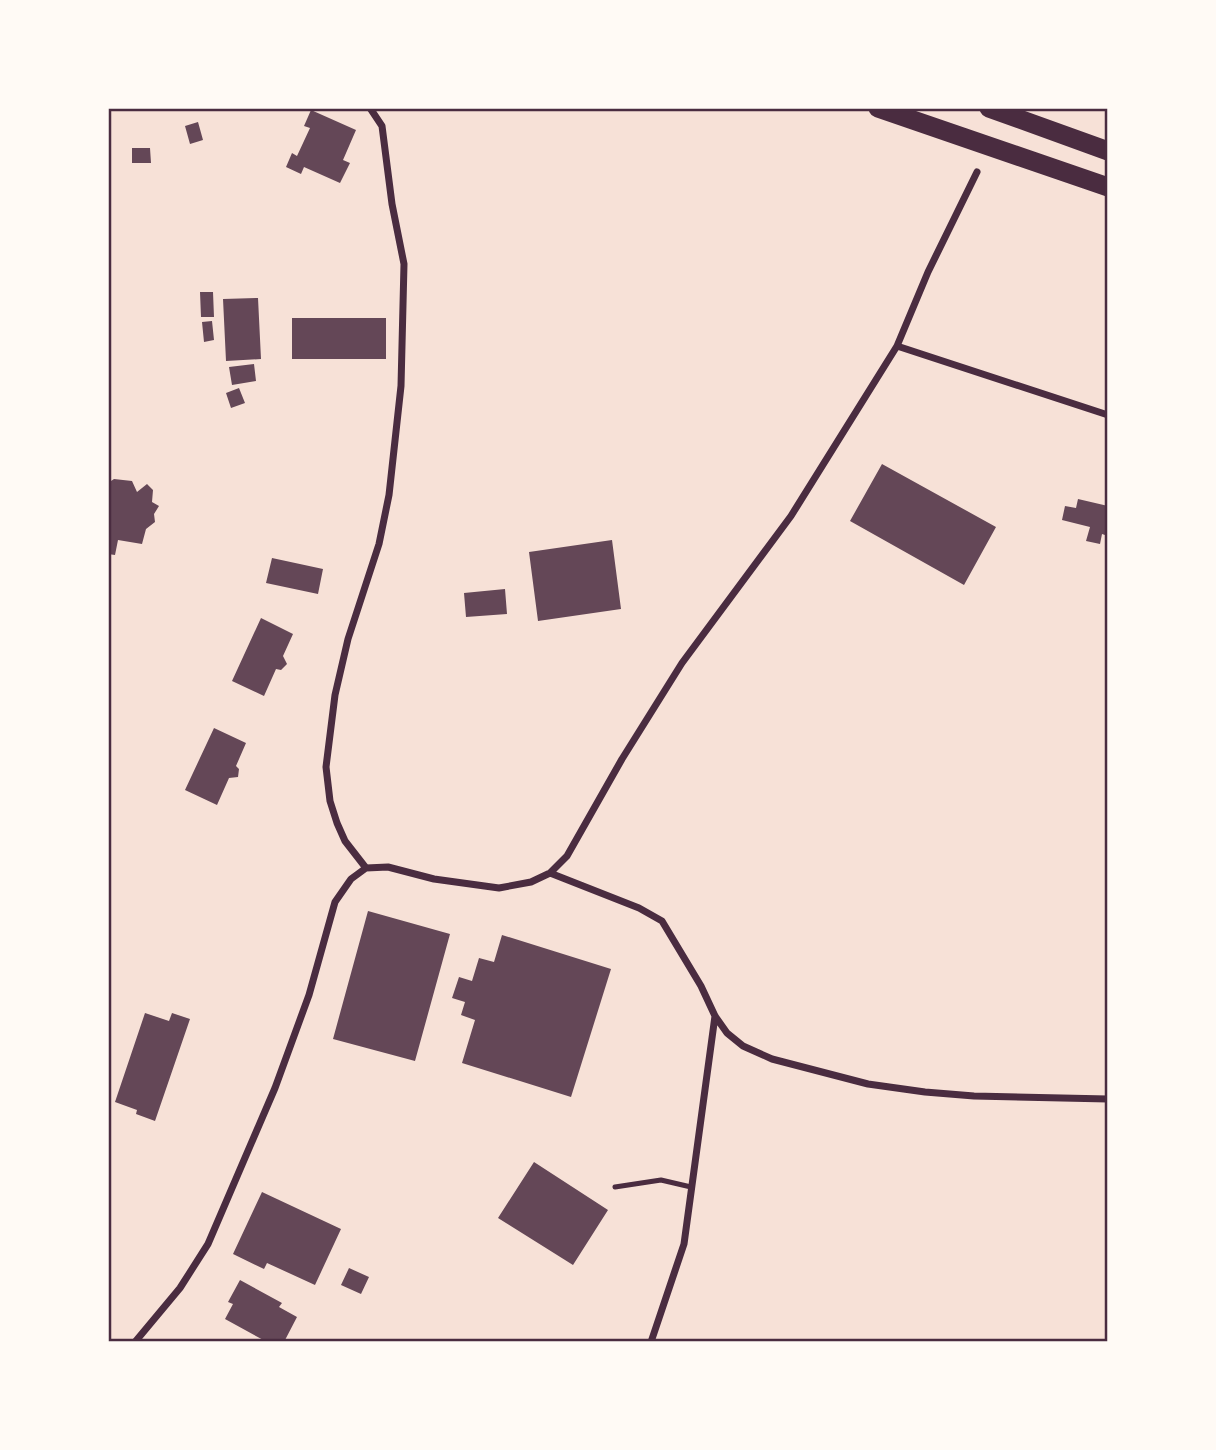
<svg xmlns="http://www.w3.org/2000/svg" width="1216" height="1450" font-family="Jost,sans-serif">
<rect width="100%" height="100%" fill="#f7e1d7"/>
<path fill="#644757" d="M311,110L356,130L343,160L350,163L340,183L304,167L301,174L286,167L292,153L297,156L310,128L304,126Z
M198,122L203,140L190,144L185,126Z
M132,148H150L151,163H132Z
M200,292H213L214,317H201Z
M258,298L261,359L226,361L223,299Z
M292,318H386V359H292Z
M212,321L214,340L204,342L202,322Z
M254,364L256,381L232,385L229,367Z
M239,388L245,403L231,408L226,393Z
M882,464L996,527L964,585L850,521Z
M114,479L132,481L137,492L147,484L153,490L152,502L159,506L154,514L155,522L146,529L142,544L118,540L115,555L108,554V483Z
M1078,499L1108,506V536L1102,534L1100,544L1086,541L1090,527L1062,520L1065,506L1076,508Z
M612,540L621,609L538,621L529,552Z
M272,558L323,569L318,594L266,583Z
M505,589L507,614L466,617L464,593Z
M261,618L293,634L283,656L287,664L281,670L276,669L264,696L232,681Z
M214,728L246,743L236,766L239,769L238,777L229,778L217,805L185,790Z
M368,911L450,934L415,1061L333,1039Z
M502,935L611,969L571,1097L462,1063L475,1020L461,1015L465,1002L452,998L459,977L472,981L479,958L494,962Z
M145,1013L169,1021L172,1013L190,1019L155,1121L136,1114L137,1110L115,1102Z
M534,1162L608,1210L573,1265L498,1218Z
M262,1192L341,1229L315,1285L267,1263L264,1269L233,1254Z
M349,1268L369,1277L361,1294L341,1285Z
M240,1280L282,1303L279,1307L297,1317L284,1342H267L225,1319L233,1304L228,1302Z"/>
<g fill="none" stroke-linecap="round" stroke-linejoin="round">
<path stroke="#4a2c40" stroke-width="5" d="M615,1187L661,1180L691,1187"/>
<path stroke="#4a2c40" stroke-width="7" d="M897,346L1108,415
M366,868L345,841L337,823L330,801L326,767L335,695L348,639L379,544L389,495L401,386L404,264L392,204L382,126L370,108
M550,873L639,908L662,921L701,986L715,1016L727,1033L743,1046L772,1059L868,1084L925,1092L974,1096L1108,1099
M135,1342L180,1288L208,1244L275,1088L309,995L335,902L351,879L366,868L388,867L434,879L499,888L531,882L550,873L567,856L622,759L682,663L791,516L897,346L928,272L977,172
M651,1342L684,1244L715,1016"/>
<path stroke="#4a2c40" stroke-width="19" d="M878,108L1108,187
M989,108L1108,151"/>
</g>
<rect width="1216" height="1450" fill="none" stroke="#fffaf5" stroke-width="220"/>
<rect x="110" y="110" width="996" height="1230" fill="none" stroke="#4a2c40" stroke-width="2.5"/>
</svg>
